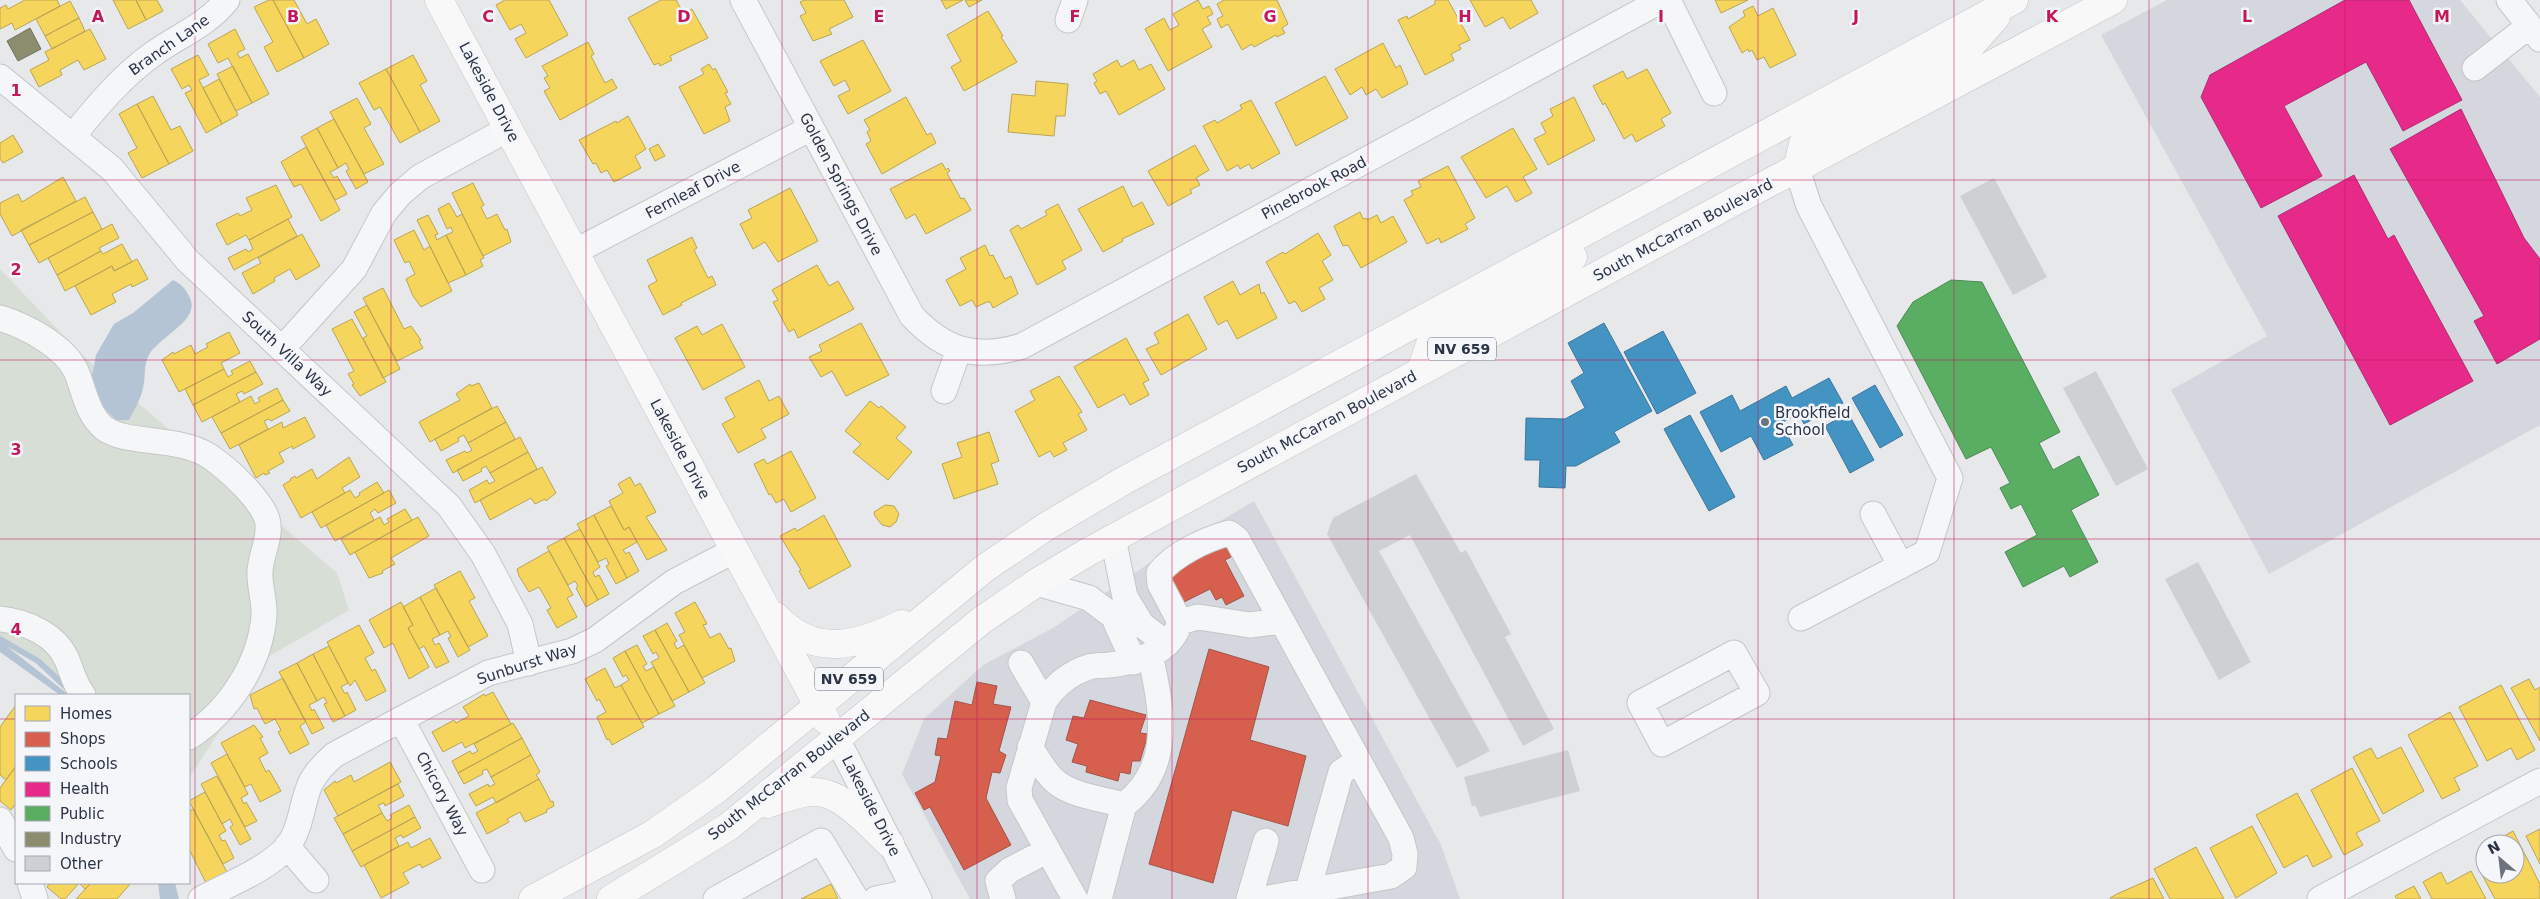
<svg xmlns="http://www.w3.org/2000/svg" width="2540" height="899" font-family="'DejaVu Sans',sans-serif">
<rect width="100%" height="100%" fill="#e6e8ea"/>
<path fill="#d4d7dd" d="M2167,0H2460L2540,97V425L2269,574L2171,390L2267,336L2101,35Z
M1254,501L1441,845L1460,899H970L902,774L924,719L983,665L1053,628L1148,564Z"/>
<path fill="#d6ded6" d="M0,269L82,355L337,573L349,610L268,657L189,778V695H72L35,658L0,639Z"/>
<path fill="#b4c4d5" d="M173,280C181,284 185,288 189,296C203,320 159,336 149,355C143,366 146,376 143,388C141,398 134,411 129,420H116L104,408L98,394L92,376L96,355L114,324L133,313Z
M0,641L69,695H60L0,652Z
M158,883H175L179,899H160Z"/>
<path fill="#f6d55c" stroke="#b9a555" d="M25,0H57L60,6L15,30L12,23L0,29V8L6,5L8,9Z
M113,0H136L146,20L128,29Z
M136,0H157L163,11L146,20Z
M269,0H273L304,58L277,72L264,47L273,42L254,7Z
M273,0H294L307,24L316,19L329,44L304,58Z
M505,0H549L568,35L526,58L515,39L526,33L521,24L510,30L496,5Z
M661,0H676L684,14L692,9L708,38L670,56L672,60L660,66L659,63L654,65L628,18Z
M804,0H844L853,17L829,29L832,34L813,41L800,16L806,13L800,2Z
M941,0H963L946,9Z
M965,0H982L969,7Z
M1198,0L1203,9L1209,6L1213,14L1207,17L1211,24L1202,29L1212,47L1168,71L1145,29L1164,18L1170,30L1179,25L1173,14Z
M1224,0H1277L1288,24L1282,28L1285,33L1277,37L1276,35L1254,47L1252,44L1242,50L1228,24L1221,28L1217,19L1223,16L1217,4Z
M1448,0L1470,40L1459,45L1461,49L1451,54L1454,60L1425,75L1398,20L1407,16L1408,19L1435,4V0Z
M1470,0H1531L1538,13L1510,29L1503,17L1485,27Z
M1715,0H1748L1721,13Z
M70,1L79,18L45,36L36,19Z
M1753,6L1758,16L1773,8L1796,55L1770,68L1764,57L1757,60L1752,50L1749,52L1748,49L1742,53L1729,27L1745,16L1743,11Z
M988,11L1003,36L1001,37L1017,62L964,91L951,67L961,61L947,35Z
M79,18L85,31L52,49L45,36Z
M90,29L106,59L84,70L78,60L60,70L62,75L39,87L30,70L49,60L45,52Z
M235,29L245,49L237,53L240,58L248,54L269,94L252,103L228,58L218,63L208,44Z
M863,40L891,91L848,114L838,96L850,90L845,80L834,86L820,61Z
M588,42L594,54L591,56L605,83L612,79L617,88L560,120L544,91L550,88L544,78L548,76L542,66Z
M1383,43L1396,68L1400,65L1408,84L1382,98L1376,89L1366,95L1362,87L1350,95L1335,69Z
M198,55L209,75L199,80L222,124L206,133L185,93L192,90L189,85L182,89L171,69Z
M413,55L427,81L420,85L440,121L420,132L386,69Z
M1117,60L1121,67L1134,60L1139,70L1151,64L1165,89L1119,115L1106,91L1100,94L1094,83L1097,81L1093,74Z
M709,64L713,70L715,68L728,92L725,93L731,104L725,107L730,121L704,134L679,87L704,74L701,69Z
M233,66L252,103L236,111L217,74Z
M386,69L420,132L400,143L380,107L374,110L359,83Z
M1647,69L1671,113L1661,119L1665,126L1636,142L1632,134L1624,139L1605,103L1603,105L1593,86L1623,71L1627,79Z
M1325,76L1348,118L1296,146L1275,103Z
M219,79L238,115L222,124L203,88Z
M1036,81L1068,84L1065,116H1056L1054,136L1008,132L1012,94L1035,96Z
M153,96L171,130L180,126L193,151L169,164L137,104Z
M906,97L927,135L931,133L936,143L882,174L866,144L871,141L867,132L870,130L864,120Z
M1574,97L1595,140L1548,165L1534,139L1546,133L1541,123L1553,116L1550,109Z
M357,98L371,124L364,128L384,164L364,174L330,112Z
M1251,100L1280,153L1252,169L1249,164L1240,169L1238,165L1227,171L1203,126L1215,120L1217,123L1242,109L1240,105Z
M137,104L169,164L142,178L128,153L137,148L119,114Z
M628,116L646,149L635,156L641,168L614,182L607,170L601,173L596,163L593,164L579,140L616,121L617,123Z
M334,119L368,182L356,189L346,171L349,169L346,163L338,168L317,128Z
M317,128L338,168L330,172L334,178L337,176L347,194L335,200L301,137Z
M1513,128L1537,169L1523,177L1532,193L1516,202L1507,186L1486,198L1461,157Z
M13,135L23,152L3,163L0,159V143Z
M658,144L665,156L655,161L649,149Z
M1195,145L1209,170L1196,178L1200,185L1190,190L1192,193L1168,206L1148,171Z
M306,147L340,210L321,221L301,184L294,187L281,162Z
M942,163L946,170L948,168L950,171L947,173L961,199L964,198L971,210L926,234L915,214L906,219L890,189Z
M1448,166L1475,218L1465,224L1468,229L1441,243L1439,238L1427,244L1404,200L1413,195L1411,191L1421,187L1418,181Z
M63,177L76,201L12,236L0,214V203L18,194L22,202Z
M473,183L484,205L481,207L487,219L497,214L505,230L507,229L511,242L483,256L452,193Z
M276,185L292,217L249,240L246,235L227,245L216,224L238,213L240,216L252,210L246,198Z
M1123,186L1133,207L1142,202L1154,224L1122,239L1123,241L1103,252L1078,209Z
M790,188L818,241L778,262L765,242L753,249L740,224L752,218L748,210Z
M85,197L93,212L29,245L21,230Z
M449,203L457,217L462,214L484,258L480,260L483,266L466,275L446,235L453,232L451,227L447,229L438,209Z
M1058,204L1082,250L1062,261L1066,269L1037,285L1010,230L1018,225L1021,229L1047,215L1045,211Z
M93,212L102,229L39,263L29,245Z
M1360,212L1363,219L1366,218L1367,220L1377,215L1381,223L1393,216L1407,242L1361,268L1348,245L1343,246L1334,226Z
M428,215L438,234L435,235L437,240L446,235L466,275L448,283L417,220Z
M288,219L297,236L234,270L228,258L246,249L248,252L253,249L249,240Z
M112,224L119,238L99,248L101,251L57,275L48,258Z
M414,230L424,250L430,246L452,291L421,307L413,296L406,279L415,274L409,261L405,263L394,240Z
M1318,233L1331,255L1322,261L1333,280L1319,288L1325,299L1302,312L1295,301L1289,304L1266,262L1283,252L1285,254Z
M302,234L320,266L296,280L290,269L274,278L275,281L253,294L242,273L261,263L258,258Z
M692,237L697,248L694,250L708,278L712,276L716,285L681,303L682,305L663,315L648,286L657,281L647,260Z
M122,244L132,262L114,271L112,266L65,291L57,275L101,251L103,254Z
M985,245L990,256L993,255L1005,279L1011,276L1018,294L993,308L990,302H987L976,307L972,300L960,306L946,280L966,269L960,258Z
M137,259L148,279L132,287L131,284L112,294L116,302L91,315L75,286L112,266L114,271Z
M817,265L829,286L838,281L854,309L798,338L794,329L789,332L773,302L778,300L772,290Z
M1233,281L1240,295L1259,284L1261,294L1264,292L1277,318L1237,339L1227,320L1218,325L1204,297Z
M383,288L404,329L411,326L421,340L419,341L423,348L397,361L363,298Z
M367,305L400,369L383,378L363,338L367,336L354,312Z
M1188,314L1207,349L1161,375L1146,349L1159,343L1154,333Z
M352,319L386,382L360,396L352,385L354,384L348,374L354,371L332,329Z
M861,323L889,375L846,396L832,371L821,377L809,357L822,351L819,345Z
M722,324L745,367L703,390L675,338L697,326L702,335Z
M229,332L240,353L221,363L224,369L179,392L162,360L173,352L174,354L191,345L195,354L208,347L206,344Z
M1126,338L1149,380L1143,383L1149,395L1130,405L1124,394L1098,408L1074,367Z
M250,361L256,372L193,405L185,389L224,369L228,377L233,374L231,371Z
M256,372L263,384L244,394L242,391L236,394L240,402L202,422L193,405Z
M1059,376L1082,412L1078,414L1087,430L1063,443L1067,450L1054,457L1050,451L1039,457L1015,411L1035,400L1030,391Z
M759,380L769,401L779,396L789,414L761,429L766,438L738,453L722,424L735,417L725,398Z
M479,383L492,408L430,442L419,422L460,400L456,394L470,384L471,386Z
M277,388L283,400L221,433L212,417L251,396L255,404L260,401L258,398Z
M283,400L290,411L271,421L269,419L264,421L268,429L230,449L221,433Z
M870,401L879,408L881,406L906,427L896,438L912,452L888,480L853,452L861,444L845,431Z
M497,406L506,422L468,443L464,435L458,438L459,441L441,451L435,439Z
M305,417L315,437L293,449L292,446L279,453L284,462L268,471L270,473L265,475L264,473L256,478L239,445L282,422L283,428Z
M506,422L515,439L453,473L446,460L465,451L467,453L472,450L468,443Z
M989,432L999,461L991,464L998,484L954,499L942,464L962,457L957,443Z
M520,437L528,452L490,473L486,466L481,469L482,471L463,481L457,470Z
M791,451L816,498L791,512L784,499L776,503L771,494L769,495L754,464L764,459L767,464Z
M528,452L537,469L475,503L469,490L487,480L489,484L495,481L490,473Z
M349,457L360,477L342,488L345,493L301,518L283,485L291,480L290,479L295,476L296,478L312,469L317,479Z
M542,467L556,493L546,501L545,499L535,504L531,498L490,520L480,500Z
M630,477L635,486L640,483L656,512L646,517L667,550L647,560L629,527L624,530L609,501L623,493L618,484Z
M377,482L384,493L321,528L312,512L350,490L355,498L360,495L359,493Z
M389,490L396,503L378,513L375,509L370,513L374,520L335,541L326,525Z
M885,505L894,506L899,514L896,522L890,527L882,525L875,516L874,512Z
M611,506L624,530L629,527L637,542L623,550L626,554L629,552L639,571L627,578L594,515Z
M405,509L412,520L350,555L341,539L380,517L384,525L389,522L387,519Z
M594,515L627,578L616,584L606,566L609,564L606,558L598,562L577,524Z
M824,515L851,566L809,589L799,571L801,570L780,536L795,528L797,531Z
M418,517L429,536L391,558L395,564L382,571L383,573L369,578L355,552Z
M580,529L600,567L593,572L595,577L599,575L609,594L598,600L564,538Z
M564,538L598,600L586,607L576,588L578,586L575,581L568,585L547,547Z
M549,551L573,595L567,598L577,617L557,628L547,610L551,608L539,587L529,592L519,576L517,569Z
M460,571L475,598L469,601L488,636L468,647L434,585Z
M436,588L470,650L458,657L448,638L451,637L448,631L440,635L420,597Z
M420,597L440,635L432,639L435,645L439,643L449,662L436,668L424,646L419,649L408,628L413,625L403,607Z
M401,602L413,625L408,628L429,667L409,679L393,643L384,648L369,620Z
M695,602L707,624L703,625L710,638L720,633L729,649L731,648L735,661L702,678L679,635L685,632L675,613Z
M667,623L677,641L674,643L677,649L684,645L705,683L689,692L655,630Z
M359,625L374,653L365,658L372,671L375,669L386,691L366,701L355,680L350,686L327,642Z
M655,630L689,692L672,701L651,662L659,658L656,652L653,654L643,636Z
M637,645L647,664L643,666L646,671L654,667L675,706L659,714L625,651Z
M329,646L348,683L341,687L345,694L347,692L356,710L345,716L313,654Z
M625,651L659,714L642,723L621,685L629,680L626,675L623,677L613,658Z
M313,654L345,716L333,722L324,704L327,703L324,697L317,701L297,663Z
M297,663L317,701L309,705L312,711L314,709L324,728L312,734L279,672Z
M605,668L615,688L621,685L644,727L612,745L609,739L607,740L597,717L606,712L599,699L597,701L585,679Z
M283,678L306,722L300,726L309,744L290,754L278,732L281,730L275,719L265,724L257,708L254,709L250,695Z
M2529,679L2535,690L2540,687V741L2511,688Z
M2501,685L2535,750L2517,760L2511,748L2487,761L2459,707Z
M493,692L511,724L465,748L462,742L443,752L432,732L454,720L456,723L469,716L463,707L484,694L485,696Z
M16,705V766L6,780L0,775V727Z
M2450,712L2478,766L2454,778L2460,790L2442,799L2408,735Z
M513,723L522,738L458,773L452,761L470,751L472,754L478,751L474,744Z
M254,725L263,737L260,738L268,753L259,758L266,772L269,770L281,791L260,802L251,784L245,787L221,743Z
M522,738L531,755L491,777L487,769L482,771L483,774L464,784L458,773Z
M2401,747L2424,791L2383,814L2353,757L2371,748L2377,759Z
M227,754L248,794L241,798L244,804L246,802L257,821L245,827L211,763Z
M531,755L540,772L536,775L539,779L496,803L493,797L476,806L469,794L488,784L489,787L495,784L491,777Z
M390,762L401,782L338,816L324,790L335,781L336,783L351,775L354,782Z
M16,766V803L11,810L0,801V788Z
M2352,768L2380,821L2356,833L2363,845L2344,855L2311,790Z
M217,776L251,839L240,845L230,827L233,825L230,819L222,824L201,784Z
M539,779L551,802L553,801L554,806L546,810L547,812L525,822L520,812L507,819L509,822L487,834L476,813Z
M398,784L404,796L385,806L384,803L378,805L382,813L343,834L334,818Z
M205,792L226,831L219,835L222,841L225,840L234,858L223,864L189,801Z
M2297,793L2332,857L2313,867L2307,855L2284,868L2256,815Z
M409,805L415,817L352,851L343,834L382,813L387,821L392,818L390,815Z
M193,809L227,872L206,883L189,849V812Z
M415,817L421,828L403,838L401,835L395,838L399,846L361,867L352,851Z
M2252,826L2277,873L2236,898L2210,848Z
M2540,829V864L2526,836Z
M2513,831L2540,884V899H2495L2477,865L2485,861V874H2515V844H2496L2495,841Z
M430,838L441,858L422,868L420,864L403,873L409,883L381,898L364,865L408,842L411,848Z
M2196,847L2212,877L2224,899H2170L2154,869Z
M2471,871L2486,899H2432L2423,882L2441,872L2447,884Z
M2153,878L2164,899L2110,898L2117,894Z
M50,883H91L85,889L79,883L65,899H61L47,887Z
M91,883H131L117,899H76Z
M831,884L838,899H801Z
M2414,886L2421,899H2397L2395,896Z"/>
<path fill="#d6604d" stroke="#a3534b" d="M1223,538L1233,556L1225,560L1244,596L1226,605L1222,597L1216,600L1210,589L1182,603L1167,574Z
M1209,649L1269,667L1250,740L1306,756L1288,826L1232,810L1213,883L1149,864Z
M977,682L997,686L993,704L1011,707L999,751L1006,755L1000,773L992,772L986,798L1011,845L964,870L930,807L924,810L915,793L935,782L941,756L935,755L938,738L947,739L955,701L972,705Z
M1090,700L1146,715L1140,733L1148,734L1140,761H1132L1130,774L1120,772L1118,781L1086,772L1087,766L1072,762L1078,744L1066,740L1073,716L1084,718Z"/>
<path fill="#4393c3" stroke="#3c769d" d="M1604,323L1652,411L1614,432L1620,442L1576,466H1566L1565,488L1539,487L1540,460H1525L1526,418L1565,419L1585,408L1571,381L1584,373L1568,343Z
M1663,331L1696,393L1657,414L1624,352Z
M1829,378L1843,403L1804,424L1799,414L1781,423L1793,445L1764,460L1751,436L1721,452L1700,412L1732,395L1740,411L1786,386L1792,398Z
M1875,385L1903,435L1880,448L1852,398Z
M1848,413L1874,460L1850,473L1825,426Z
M1690,415L1735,497L1709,511L1664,429Z"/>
<path fill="#e7298a" stroke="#af2c75" d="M2345,0H2409L2462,100L2403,131L2366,62L2284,106L2322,176L2261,208L2201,97L2210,75Z
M2461,109L2524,238L2540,259V339L2497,364L2474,321L2484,316L2390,149Z
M2354,175L2388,239L2394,235L2473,381L2390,425L2278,216Z"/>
<path fill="#5aae61" stroke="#4c8959" d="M1951,280L1982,282L2060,432L2039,443L2053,470L2079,456L2099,495L2071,510L2098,562L2070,577L2064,566L2023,587L2005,552L2037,535L2021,504L2011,509L2000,488L2010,483L1991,447L1966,459L1897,326L1913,302Z"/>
<path fill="#8c8c6e" stroke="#6f7262" d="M30,28L41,49L18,61L7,41Z"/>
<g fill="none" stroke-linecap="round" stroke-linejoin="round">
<path stroke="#b4c4d5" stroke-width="6" d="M0,639L38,661L69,690"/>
</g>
<path fill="#ced0d3" d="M1994,178L2047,277L2013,295L1960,196Z
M2096,371L2148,469L2116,486L2063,388Z
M1416,474L1461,553L1466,550L1511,634L1505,637L1554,729L1523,746L1410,535L1379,551L1490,751L1457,768L1327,534L1333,518Z
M2198,562L2251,662L2219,680L2165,579Z
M1568,750L1580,791L1480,817L1476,806H1472L1464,777Z"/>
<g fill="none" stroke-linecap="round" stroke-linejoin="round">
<defs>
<path id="minor" d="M743,0L912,316C945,351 976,360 1022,346L1662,0
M1668,0L1714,93
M2509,0L2540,39
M1068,20L1075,0
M2475,68L2529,26
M0,77L112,169L188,261L449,506L483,554L520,624L529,663
M73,136C97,106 121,77 153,54C178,36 207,25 227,0
M1797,169L1809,206L1950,478L1927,552L1801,618
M574,252L811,128
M0,318C26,326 64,346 76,371C84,390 87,414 104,428C126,445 178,436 209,456C227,468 260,498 267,519C272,535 261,554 260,571C259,586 265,601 264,616C260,664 229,711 189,737
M282,349L354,269L384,213L400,194L420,177L508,129
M944,391L959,349
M1873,514L1901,566
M1113,538L1125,597L1142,625L1167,644
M1036,583L1089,598L1113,616L1134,662
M0,619C26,622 56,634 67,660C72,672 75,685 83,695
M1180,622L1198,617L1250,625L1281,621
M1734,653L1757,693L1662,744L1640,703Z
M1021,663L1044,702
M401,719L482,870
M837,739L919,899
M1030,747C1038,759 1045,773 1056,782C1073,796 1103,799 1124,805
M0,820L16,849
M287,846L316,880
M30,883L35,899
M1308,890L1341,772L1358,761
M201,899C227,885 268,869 287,847C302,828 301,803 311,782C317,771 325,763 334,755L488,673L572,651L595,640L674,582L735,550
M716,899L821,841L856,899
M876,899L914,891
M1003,899L998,881L1010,870L1048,850
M1075,899L1020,800L1019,788L1044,702C1055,685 1070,673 1089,667C1095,665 1102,666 1109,665C1138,662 1171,653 1180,622L1160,584L1159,573C1174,554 1206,539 1229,533L1237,539L1401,838L1405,854L1404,867L1391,876L1263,899
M1099,899L1124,805C1174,768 1162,708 1150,655
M1249,899L1266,841
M2320,899L2540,781"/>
<path id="major" d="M439,0L826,720
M1797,169L1803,144L1809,136L1960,53L1972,44L1996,17
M1421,371L1432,338L1573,257
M775,616C815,658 856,646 902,624
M767,804C780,800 794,794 809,792C841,789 868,824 890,844
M533,899L653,834L717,789L985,568L1047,526L1125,480L2014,0
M611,899L728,827L982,620L1036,583L1088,552L1733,202L2113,0"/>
</defs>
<use href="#minor" stroke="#c4c6c8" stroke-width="27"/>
<use href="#major" stroke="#c2c5c8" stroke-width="29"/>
<use href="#minor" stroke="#f5f6f7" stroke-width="25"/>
<use href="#major" stroke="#f8f8f8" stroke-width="28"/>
</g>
<path fill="none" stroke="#c2185b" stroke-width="1" stroke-opacity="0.55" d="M195,0V899M391,0V899M586,0V899M782,0V899M977,0V899M1172,0V899M1368,0V899M1563,0V899M1758,0V899M1954,0V899M2149,0V899M2345,0V899M0,180H2540M0,360H2540M0,539H2540M0,719H16M189,719H2540"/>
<circle fill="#6c737f" stroke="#f4f6f9" stroke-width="2" cx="1765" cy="422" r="5"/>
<g text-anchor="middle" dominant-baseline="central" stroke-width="5" stroke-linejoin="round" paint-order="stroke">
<g fill="#f4f6f9" stroke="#676e7b" stroke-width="1">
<rect x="1428" y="337.5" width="68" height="23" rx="4"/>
<rect x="815" y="667.5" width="68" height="23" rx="4"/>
</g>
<g font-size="14" font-weight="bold" fill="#2b3445">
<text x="1462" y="349">NV 659</text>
<text x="849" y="679">NV 659</text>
</g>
<g font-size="15" fill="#2b3445" stroke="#f4f6f9">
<text transform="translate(169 45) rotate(-35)">Branch Lane</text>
<text transform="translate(489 92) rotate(62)">Lakeside Drive</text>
<text transform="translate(841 184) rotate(62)">Golden Springs Drive</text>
<text transform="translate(1314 188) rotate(-28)">Pinebrook Road</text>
<text transform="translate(693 190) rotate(-28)">Fernleaf Drive</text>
<text transform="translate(1683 230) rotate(-28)">South McCarran Boulevard</text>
<text transform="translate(287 354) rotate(43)">South Villa Way</text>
<text transform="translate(1327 422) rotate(-28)">South McCarran Boulevard</text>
<text transform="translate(680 449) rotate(62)">Lakeside Drive</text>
<text transform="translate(527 664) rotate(-18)">Sunburst Way</text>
<text transform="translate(789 775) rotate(-38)">South McCarran Boulevard</text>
<text transform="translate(442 794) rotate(62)">Chicory Way</text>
<text transform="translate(871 806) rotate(63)">Lakeside Drive</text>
</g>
<g font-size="15" fill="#2b3445" stroke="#f4f6f9" text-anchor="start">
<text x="1775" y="413">Brookfield<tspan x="1775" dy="17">School</tspan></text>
</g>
</g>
<g font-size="16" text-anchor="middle" font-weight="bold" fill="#c2185b" stroke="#f4f6f9" stroke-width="5" stroke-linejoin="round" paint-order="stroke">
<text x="98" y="22">A</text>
<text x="293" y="22">B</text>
<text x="488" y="22">C</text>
<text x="684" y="22">D</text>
<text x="879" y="22">E</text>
<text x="1075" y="22">F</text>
<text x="1270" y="22">G</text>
<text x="1465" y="22">H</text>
<text x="1661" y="22">I</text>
<text x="1856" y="22">J</text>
<text x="2052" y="22">K</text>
<text x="2247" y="22">L</text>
<text x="2442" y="22">M</text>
<text x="16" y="96">1</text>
<text x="16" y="275">2</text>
<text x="16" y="455">3</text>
<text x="16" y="635">4</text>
</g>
<rect x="15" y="694" width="175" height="190" fill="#f4f6f9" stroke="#a4a8b1"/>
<rect x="25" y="706" width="25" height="15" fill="#f6d55c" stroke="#a4a8b1"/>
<text x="60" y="719" font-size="15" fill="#2b3445">Homes</text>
<rect x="25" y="732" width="25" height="15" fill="#d6604d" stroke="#a4a8b1"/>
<text x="60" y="744" font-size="15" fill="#2b3445">Shops</text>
<rect x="25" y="756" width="25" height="15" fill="#4393c3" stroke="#a4a8b1"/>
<text x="60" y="769" font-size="15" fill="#2b3445">Schools</text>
<rect x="25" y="782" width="25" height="15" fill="#e7298a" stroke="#a4a8b1"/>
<text x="60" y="794" font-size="15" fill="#2b3445">Health</text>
<rect x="25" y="806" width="25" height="15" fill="#5aae61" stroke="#a4a8b1"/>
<text x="60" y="819" font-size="15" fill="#2b3445">Public</text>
<rect x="25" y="832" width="25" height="15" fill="#8c8c6e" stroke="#a4a8b1"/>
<text x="60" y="844" font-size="15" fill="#2b3445">Industry</text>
<rect x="25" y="856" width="25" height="15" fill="#ced0d3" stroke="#a4a8b1"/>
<text x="60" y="869" font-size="15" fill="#2b3445">Other</text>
<g transform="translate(2500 859) rotate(332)"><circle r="24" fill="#f4f6f9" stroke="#a4a8b1"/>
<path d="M0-4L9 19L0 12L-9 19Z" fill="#6c737f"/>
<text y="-8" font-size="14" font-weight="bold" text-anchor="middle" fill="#2b3445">N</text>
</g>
</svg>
